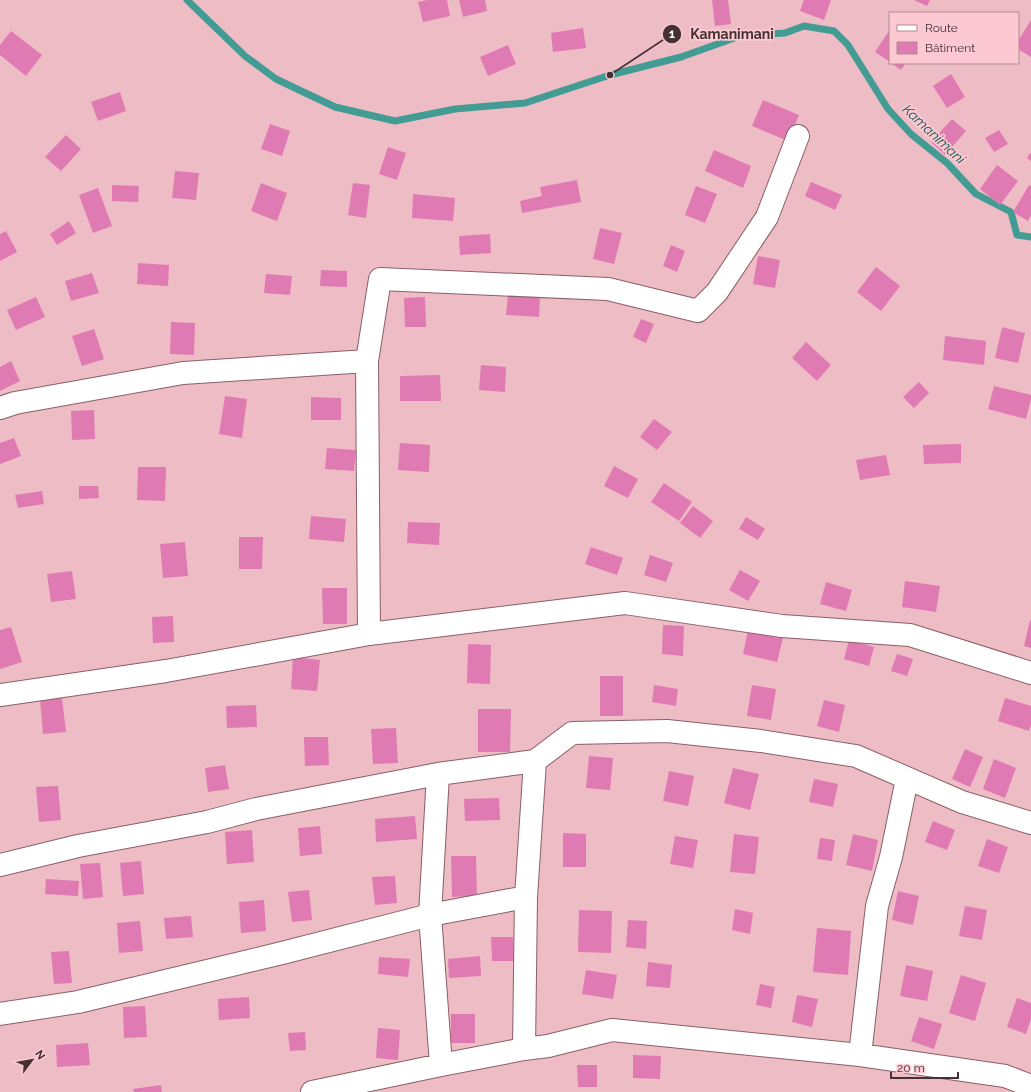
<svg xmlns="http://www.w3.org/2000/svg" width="1031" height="1092" font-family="Raleway,sans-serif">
<rect width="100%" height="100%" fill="#eebcc5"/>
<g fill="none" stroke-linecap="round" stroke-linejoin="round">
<path stroke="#439c93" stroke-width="7" d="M187,0L245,56L276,79L335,107L395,121L455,109L525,103L610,75L681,57L740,36L785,33L804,26L834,31L848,45L888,109L911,134L947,163L976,194L1011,212L1017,235L1031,237"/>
</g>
<path fill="#e07ab3" d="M427,0H447L450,16L423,22L418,2Z
M459,0H485L487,11L463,17Z
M712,0H728L731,24L715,26Z
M804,0H831L824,20L800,11Z
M914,0H930L927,6Z
M1031,20V57L1018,49V41Z
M583,28L586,48L553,52L551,33Z
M11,31L42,55L26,76L0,55V45Z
M889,31H890V62L875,52Z
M508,45L516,64L488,76L480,57Z
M891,63H906L901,70Z
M951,74L965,97L947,108L933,86Z
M120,92L126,111L98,121L91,102Z
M763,100L799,115L788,141L752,126Z
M952,119L966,131L945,155L931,142Z
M270,124L290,131L282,156L261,149Z
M999,130L1008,144L994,152L985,138Z
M66,135L81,149L61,171L45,157Z
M388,147L406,153L397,180L379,174Z
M714,150L751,166L743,188L705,171Z
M1031,152V161L1027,158Z
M997,165L1018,181L1000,205L980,189Z
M175,171L199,173L196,200L172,198Z
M577,180L581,202L522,213L520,201L542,196L540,187Z
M811,182L842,195L835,210L805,196Z
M261,183L287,193L277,221L251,211Z
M353,183L370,185L366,218L348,215Z
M112,185L139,186L138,202L112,201Z
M1029,185L1031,186V215L1028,221L1013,212Z
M696,186L717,194L705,223L685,215Z
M98,188L112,226L93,233L79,195Z
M413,194L455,198L453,221L412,218Z
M69,221L76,233L57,245L50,234Z
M600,228L622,233L614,264L593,259Z
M6,231L17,252L0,261V234Z
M490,234L491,253L460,255L459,236Z
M671,245L685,251L677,272L663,266Z
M758,256L780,260L775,288L753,284Z
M138,263L169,265L168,286L137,284Z
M876,267L900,286L881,311L857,292Z
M321,270L347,271V287L320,286Z
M92,273L99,293L71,301L65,281Z
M266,274L292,276L290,295L264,293Z
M508,294L540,297L539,317L506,315Z
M36,297L45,317L16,330L7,310Z
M425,297L426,327H405L404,298Z
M641,319L654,324L646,343L633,337Z
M171,322L195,323L194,355L170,354Z
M1002,327L1025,333L1018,363L995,358Z
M94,329L104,359L82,366L72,336Z
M945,336L986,341L984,365L943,360Z
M806,342L831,365L817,381L792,358Z
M11,361L20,381L0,391V367Z
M481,365L506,367L505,392L479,390Z
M440,375L441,401H400V376Z
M919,382L929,393L914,408L903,397Z
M994,386L1031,395V399L1026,419L988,409Z
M225,396L247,399L242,438L219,434Z
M311,397L341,398V420H311Z
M94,410L95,439L72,440L71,411Z
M654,419L672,432L657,450L640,437Z
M14,438L21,456L0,464V443Z
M400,443L430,445L429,472L398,470Z
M961,444V463L924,464L923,445Z
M327,448L356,450L354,471L325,469Z
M886,455L890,475L860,480L856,460Z
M614,466L638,479L628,498L604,486Z
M138,467H166L165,501L137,500Z
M664,483L692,502L679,521L651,502Z
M79,486H98L99,498L79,499Z
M42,491L44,504L18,508L15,495Z
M693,506L713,521L700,538L680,523Z
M311,516L346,519L344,542L309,539Z
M746,517L765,529L758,540L739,529Z
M408,522L440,523L439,545L407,543Z
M239,537H263L262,569H239Z
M185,542L188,576L163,578L160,544Z
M591,547L623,558L617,575L585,564Z
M650,555L673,563L666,582L644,575Z
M740,570L760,581L748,601L729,590Z
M72,571L76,599L51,602L47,574Z
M905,581L940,586L936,612L902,607Z
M826,582L852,590L846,611L820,604Z
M322,588H347V624H323Z
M173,616L174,642L153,643L152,617Z
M1030,620H1031V648L1024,646Z
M663,625L684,626L683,656L662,654Z
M11,627L22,662L0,669V630Z
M748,630L783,638L777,662L743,654Z
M849,640L874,647L869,666L844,659Z
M468,644L491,645L490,684L467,683Z
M897,654L913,659L907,676L891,671Z
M293,657L320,660L317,691L291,689Z
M600,676H623V716H600Z
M654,685L678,689L676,706L652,702Z
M752,685L776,689L771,720L747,716Z
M62,698L66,732L43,734L40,700Z
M1005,698L1031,706V725L1029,731L998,721Z
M824,700L845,705L839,732L817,726Z
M256,705L257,727L227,728L226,706Z
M478,709H511L510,752H478Z
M396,728L398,763L373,764L371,729Z
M304,737H328L329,765L305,766Z
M965,749L983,757L970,787L952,779Z
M589,756L613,758L610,790L586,788Z
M994,759L1016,768L1005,798L983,789Z
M225,765L229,789L208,792L205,768Z
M733,768L759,774L750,810L724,803Z
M669,771L694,776L688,806L663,801Z
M814,779L838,784L833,807L809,802Z
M58,786L61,820L39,822L36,787Z
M499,798L500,820L465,821L464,799Z
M415,816L417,839L376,842L375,819Z
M933,821L955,830L947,850L925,842Z
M320,826L322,854L300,856L298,828Z
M252,830L254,862L227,864L225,832Z
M563,833L586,834V867H563Z
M734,834L759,837L755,874L730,872Z
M853,834L878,840L872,871L846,865Z
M675,836L698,840L693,868L670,864Z
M820,838L835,840L832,861L817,859Z
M987,839L1008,847L999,873L978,866Z
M451,856H476L477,896L452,897Z
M141,861L144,894L123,896L120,863Z
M100,863L103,897L83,899L80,864Z
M395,876L397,903L375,905L372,877Z
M46,879L79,881L78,896L45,894Z
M309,890L312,920L292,922L288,892Z
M898,891L919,896L913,925L892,920Z
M264,900L266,931L241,933L239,902Z
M965,906L987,910L982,940L959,936Z
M735,909L753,913L750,934L732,930Z
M579,910L612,911L611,953L578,952Z
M191,916L193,937L166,939L164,918Z
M628,920L647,921L646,949L626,947Z
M140,921L143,951L119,953L117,923Z
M817,928L851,931L848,975L813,972Z
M491,937H513L514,961H492Z
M69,951L72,983L54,984L51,952Z
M480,956L481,976L449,978L448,959Z
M379,957L410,959L408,977L378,974Z
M648,962L672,965L670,988L646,986Z
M906,965L933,971L927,1001L900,996Z
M586,970L617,975L613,999L582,994Z
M961,975L986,983L975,1021L949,1013Z
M760,984L775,987L771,1008L756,1005Z
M797,995L818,999L812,1027L792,1022Z
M249,997L250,1018L219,1020L218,999Z
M1017,998L1031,1003V1019L1026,1034L1007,1027Z
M145,1006L147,1037L124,1038L123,1007Z
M451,1014H475V1043H451Z
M919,1017L942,1024L934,1049L911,1041Z
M378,1028L400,1030L398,1060L376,1058Z
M305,1032L306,1050L290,1051L288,1033Z
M88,1043L90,1065L57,1067L56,1045Z
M633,1055L661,1056L660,1079L633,1078Z
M577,1065H597V1087H578Z
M161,1085L162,1092H134L133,1089Z"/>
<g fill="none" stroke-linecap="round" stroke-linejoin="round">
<defs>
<path id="minor" d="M0,408L15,403L183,373L367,361
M369,634L367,361L380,279L608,289L698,311L717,292L767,217L798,136
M0,695L166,671L369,634L625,603L782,626L910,635L1031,673
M438,774L430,915L441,1065
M0,865L78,846L207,822L256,809L438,774L535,761L572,733L667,731L761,741L856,756L962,802L1031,823
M0,1014L78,1002L282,953L430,915L526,897
M524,1049L526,897L535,761
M860,1055L877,906L891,857L907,779
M312,1092L441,1065L524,1049L548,1046L612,1030L860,1055L1005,1076L1031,1086"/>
</defs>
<use href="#minor" stroke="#8b5f68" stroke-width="24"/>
<use href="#minor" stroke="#fff" stroke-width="22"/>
</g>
<g text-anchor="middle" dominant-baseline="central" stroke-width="3.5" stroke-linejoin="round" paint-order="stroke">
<g font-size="14" font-style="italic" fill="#0b5852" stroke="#fcc9d2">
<text transform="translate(934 134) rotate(43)">Kamanimani</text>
</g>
</g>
<path fill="none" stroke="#443134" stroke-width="1.5" d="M610 75L672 34"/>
<g fill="#443134" stroke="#fcc9d2" stroke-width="1.5">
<circle cx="610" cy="75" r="4"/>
<circle cx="672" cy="34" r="10"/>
</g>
<g font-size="12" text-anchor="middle" font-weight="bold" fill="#fff">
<text x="672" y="38">1</text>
</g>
<g font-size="14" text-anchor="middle" font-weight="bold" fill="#443134" stroke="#fcc9d2" stroke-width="3.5" stroke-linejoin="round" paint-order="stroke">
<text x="732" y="39">Kamanimani</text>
</g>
<rect x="889" y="12" width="130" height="52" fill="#fcc9d2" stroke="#b28c93"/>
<rect x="897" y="25" width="20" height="6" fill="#ffffff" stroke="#b28c93"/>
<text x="925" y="32" font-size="12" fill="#443134">Route</text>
<rect x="897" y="42" width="20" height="12" fill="#e07ab3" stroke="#b28c93"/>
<text x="925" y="52" font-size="12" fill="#443134">Bâtiment</text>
<g transform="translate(32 1060) rotate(58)" stroke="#fcc9d2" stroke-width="3" paint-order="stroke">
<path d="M0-3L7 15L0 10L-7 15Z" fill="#443134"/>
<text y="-6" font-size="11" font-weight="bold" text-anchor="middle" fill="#443134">N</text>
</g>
<path d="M891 1072v6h67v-6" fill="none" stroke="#443134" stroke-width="2"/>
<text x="897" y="1072" font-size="12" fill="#443134" stroke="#fcc9d2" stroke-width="3" paint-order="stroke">20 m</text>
</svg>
